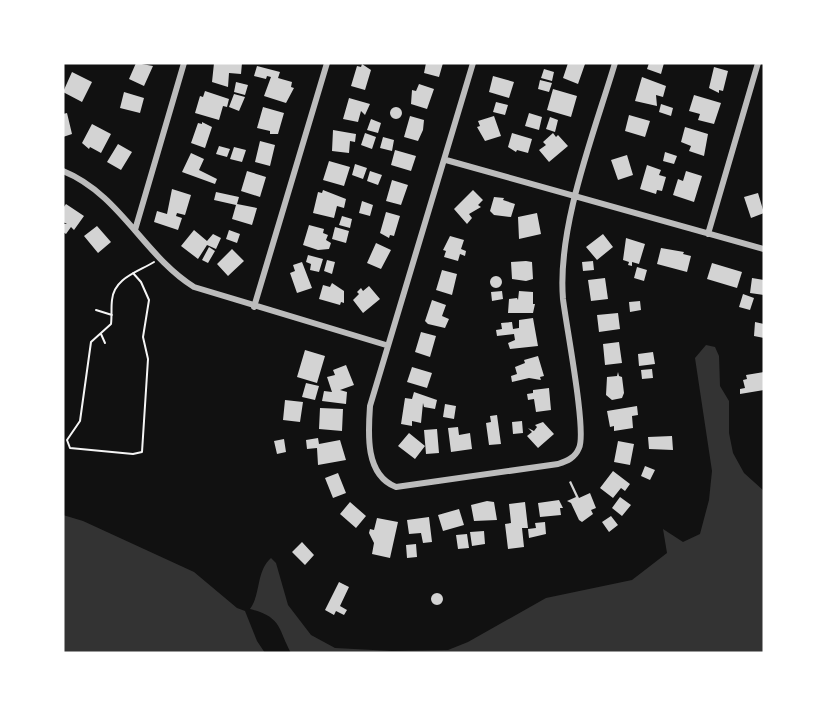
<svg xmlns="http://www.w3.org/2000/svg" width="827" height="716" font-family="'PT Serif',serif">
<rect width="100%" height="100%" fill="#111"/>
<path fill="#333" d="M706,345L715,347L719,356L720,386L729,401V433L733,453L744,473L764,491V653H291C278,629 282,617 250,609C261,594 256,571 271,558L276,563L288,605L311,635L335,648L392,651L448,650L468,642L546,598L632,580L667,553L663,529L683,542L700,534L709,500L712,471L695,358Z
M63,515L83,521L194,572L237,608L245,611L257,641L265,653H63Z"/>
<path fill="#d3d3d3" d="M136,63L153,66L144,86L129,79Z
M214,63H242L241,74L229,73L228,87L212,82Z
M426,63H443L439,77L424,73Z
M568,63L585,64L578,84L563,78Z
M649,63H664L661,74L647,69Z
M362,64L371,70L365,90L351,86L357,66L361,67Z
M257,66L280,72L278,78L292,82L291,87L294,88L286,103L264,96L271,77L267,76L266,79L254,76Z
M714,67L728,71L723,91L719,90V93L709,88Z
M544,69L554,72L552,81L541,78Z
M72,72L92,82L82,102L63,92Z
M493,76L514,82L509,98L489,92Z
M642,77L666,86L663,97L656,95L657,106L635,101Z
M540,80L552,83L549,92L538,89Z
M236,82L248,85L245,95L234,92Z
M419,84L434,89L427,109L411,104L412,90L416,91Z
M553,89L577,96L571,117L547,110Z
M205,91L229,99L227,107L223,106L219,120L195,113L200,96L203,97Z
M124,92L144,98L140,113L120,108Z
M234,94L245,97L239,111L229,107Z
M694,95L721,103L714,124L698,120L700,114L689,111Z
M349,98L370,104L365,115L361,111L358,122L343,119Z
M496,102L508,105L505,115L493,112Z
M661,104L673,108L671,116L659,112Z
M390 113a6 6 0 1 1 12 0a6 6 0 1 1-12 0Z
M263,107L284,113L278,134H270V131L257,128Z
M67,113L72,134L63,137V114Z
M529,113L542,117L539,130L525,126Z
M629,115L650,121L645,137L625,131Z
M410,116L424,120L423,130L418,141L404,137Z
M494,116L501,136L485,141L477,127L480,126L478,121Z
M550,117L558,120L555,132L546,129Z
M371,119L381,123L378,133L367,130Z
M202,122L212,127L205,148L191,143L198,123L202,124Z
M92,124L111,134L101,153L90,147L89,149L82,143Z
M685,127L708,134L704,156L689,151L691,146L681,142Z
M333,130L356,134L355,142L350,141L349,153L332,151Z
M365,133L376,137L372,149L361,145Z
M512,133L532,139L528,153L517,150L516,152L508,147Z
M553,133L556,137L558,135L568,146L549,162L539,150L546,145L543,142Z
M383,137L394,140L392,151L380,148Z
M260,141L275,145L270,166L255,162Z
M118,144L132,152L121,170L107,162Z
M219,146L230,149L227,157L216,154Z
M234,147L246,150L242,162L230,159Z
M395,150L416,156L411,171L391,165Z
M665,152L677,156L674,164L663,161Z
M191,153L204,159L199,170L217,179L215,184L182,172Z
M627,155L633,175L618,180L611,160Z
M329,161L350,167L344,186L323,180Z
M355,164L367,168L363,179L352,175Z
M647,165L661,170L659,175L666,177L662,191L657,190L656,194L640,189Z
M247,171L266,177L260,197L241,191Z
M370,171L382,175L378,185L367,181Z
M686,171L702,176L694,202L673,195L678,179L683,181Z
M392,180L408,185L401,205L386,201Z
M172,189L191,195L185,215L177,213L176,216L182,218L178,230L154,222L157,211L167,214Z
M323,190L346,199L344,208L337,206L334,218L313,213L318,192L322,193Z
M473,190L483,200L478,205L481,207L469,214L472,218L467,224L454,209Z
M216,192L239,197L237,204L257,208L252,225L232,219L236,205L214,200Z
M758,193L764,213L751,218L744,197Z
M494,197L504,198L503,200L515,204L511,217L494,215L490,211Z
M362,201L373,205L370,216L359,213Z
M66,204L84,216L74,230L71,227L66,234L63,232V224H67L63,222V208Z
M386,212L400,216L394,236L390,235L389,238L380,233Z
M537,213L541,234L519,239L518,217Z
M342,216L352,219L350,228L339,225Z
M309,225L324,229L323,233L328,235L326,240L331,243L329,249L318,250L303,245Z
M97,226L111,242L98,253L84,236Z
M335,227L349,231L346,243L332,239Z
M194,230L207,241L213,234L221,238L216,249L207,245L198,259L181,246Z
M229,230L240,234L237,243L226,239Z
M603,234L613,247L597,260L586,247Z
M450,236L464,240L461,249L466,251L465,256L460,254L458,261L444,257L446,251L443,250Z
M626,238L645,244L639,264L632,262V266L628,265L629,262L623,260Z
M376,243L391,250L381,269L367,263Z
M209,247L215,251L208,263L202,260Z
M661,248L684,252L683,254L691,256L687,272L657,264Z
M232,249L244,261L228,276L217,264Z
M308,255L323,259L319,272L310,270L311,264L306,262Z
M327,260L335,262L332,274L324,271Z
M526,261L532,262L533,279L526,281L512,279L511,262Z
M593,261L594,270L583,271L582,262Z
M302,262L312,288L297,293L290,273L295,271L293,265Z
M712,263L742,272L737,288L707,279Z
M637,267L647,270L644,281L634,278Z
M442,270L457,274L452,295L436,290Z
M490 282a6 6 0 1 1 12 0a6 6 0 1 1-12 0Z
M605,278L608,299L591,301L588,280Z
M752,278L764,280V295L750,293Z
M332,283L344,291V303L341,302L340,305L319,299L323,285L330,287Z
M369,286L380,299L363,313L353,300L359,294L357,292L361,288L363,291Z
M502,291L503,299L492,301L491,292Z
M519,291L533,292V304H535L533,313H508L509,299L517,298L518,300Z
M743,294L754,298L750,310L739,307Z
M432,300L446,305L442,316L449,319L445,328L428,324L425,321Z
M640,301L641,310L630,312L629,302Z
M618,313L620,329L599,332L597,315Z
M533,318L538,346L510,349L508,343L515,340L514,334L497,336L496,330L502,329L501,323L512,322L513,329L519,328V320Z
M755,322L764,324V338L754,336Z
M421,332L436,336L430,357L415,352Z
M619,342L622,363L605,365L603,344Z
M305,350L325,356L317,383L297,377Z
M653,352L655,364L639,366L638,354Z
M538,356L544,376L540,377L541,380L529,378L512,382L511,376L517,374L515,367L525,363L524,360Z
M346,365L354,385L340,390L347,392L346,404L322,401L324,391L332,392L327,377L335,375L333,370Z
M412,367L432,373L427,388L407,382Z
M652,369L653,378L642,379L641,370Z
M618,372L619,376L622,377L624,393L622,398L612,400L606,395L607,377L617,376Z
M764,372V390L740,394V389L745,388L743,380L747,379L746,375Z
M306,383L319,386L315,400L302,397Z
M549,388L551,410L536,412L534,399L528,400L527,394L533,393V390Z
M414,392L437,400L435,409L424,407L423,403L421,423L412,421V426L401,424L405,398L412,399Z
M285,400L303,402L300,422L283,420Z
M445,404L456,406L454,419L443,417Z
M637,406L638,415L632,416L633,428L614,431V426L610,427L607,411Z
M320,408L343,409L342,431L319,429Z
M497,415L501,444L489,445L486,423L491,422L490,416Z
M522,421L523,433L513,434L512,422Z
M543,422L554,434L538,448L527,436L532,432L528,428L534,431L537,427L535,425Z
M458,427L459,435L470,433L472,449L451,452L448,428Z
M437,429L439,453L426,454L424,430Z
M409,433L425,446L415,459L398,446Z
M672,436L673,450L649,449L648,437Z
M318,438L319,444L340,440L346,460L318,465L317,448L307,449L306,440Z
M284,439L286,452L277,454L274,441Z
M618,441L634,444L630,465L614,462Z
M645,466L655,470L650,480L641,476Z
M613,471L630,484L625,491L621,488L613,498L600,488Z
M338,473L346,493L333,498L325,478Z
M571,481L579,498L590,493L596,508L591,510L593,514L582,522L579,520L571,503L567,501L576,497L569,482Z
M620,497L631,505L622,516L612,508Z
M559,500L563,508H560L561,515L540,517L538,503Z
M487,501L494,502L497,520L474,521L471,505Z
M350,502L366,516L356,528L340,514Z
M525,502L528,528H522L524,547L508,549L505,524L511,523L509,504Z
M459,509L464,525L443,531L438,515Z
M611,516L618,525L609,532L602,522Z
M429,517L432,542L423,543L421,533L409,534L407,520Z
M377,518L398,522L390,558L372,554L374,543L369,533L370,529L374,530Z
M545,522L546,534L529,538L528,529L536,528L535,523Z
M484,531L485,544L472,546L470,532Z
M467,534L469,548L458,549L456,535Z
M302,542L314,555L305,565L292,552Z
M416,544L417,557L407,558L406,545Z
M339,582L349,587L340,606L347,610L344,615L336,611L334,615L325,610Z
M431 599a6 6 0 1 1 12 0a6 6 0 1 1-12 0Z"/>
<g fill="none" stroke-linecap="round" stroke-linejoin="round">
<path stroke="#f5f5f5" stroke-width="2" d="M133,273L141,282L149,300L143,337L148,359L142,452L133,454L70,448L67,440L80,421L91,342L111,324C112,316 111,308 112,300C114,278 138,272 154,262
M96,310L112,315
M101,334L105,343"/>
<path stroke="#bcbcbc" stroke-width="6" d="M473,63L370,406C368,434 365,475 396,487L558,464C567,461 575,458 579,448C587,432 566,325 563,299C557,227 594,133 615,63
M446,160L764,249
M63,171C120,194 144,256 194,287L386,345
M135,230L184,63
M708,234L758,63
M254,307L327,63"/>
</g>
<rect width="827" height="716" fill="none" stroke="#ffffff" stroke-width="129"/>
</svg>
